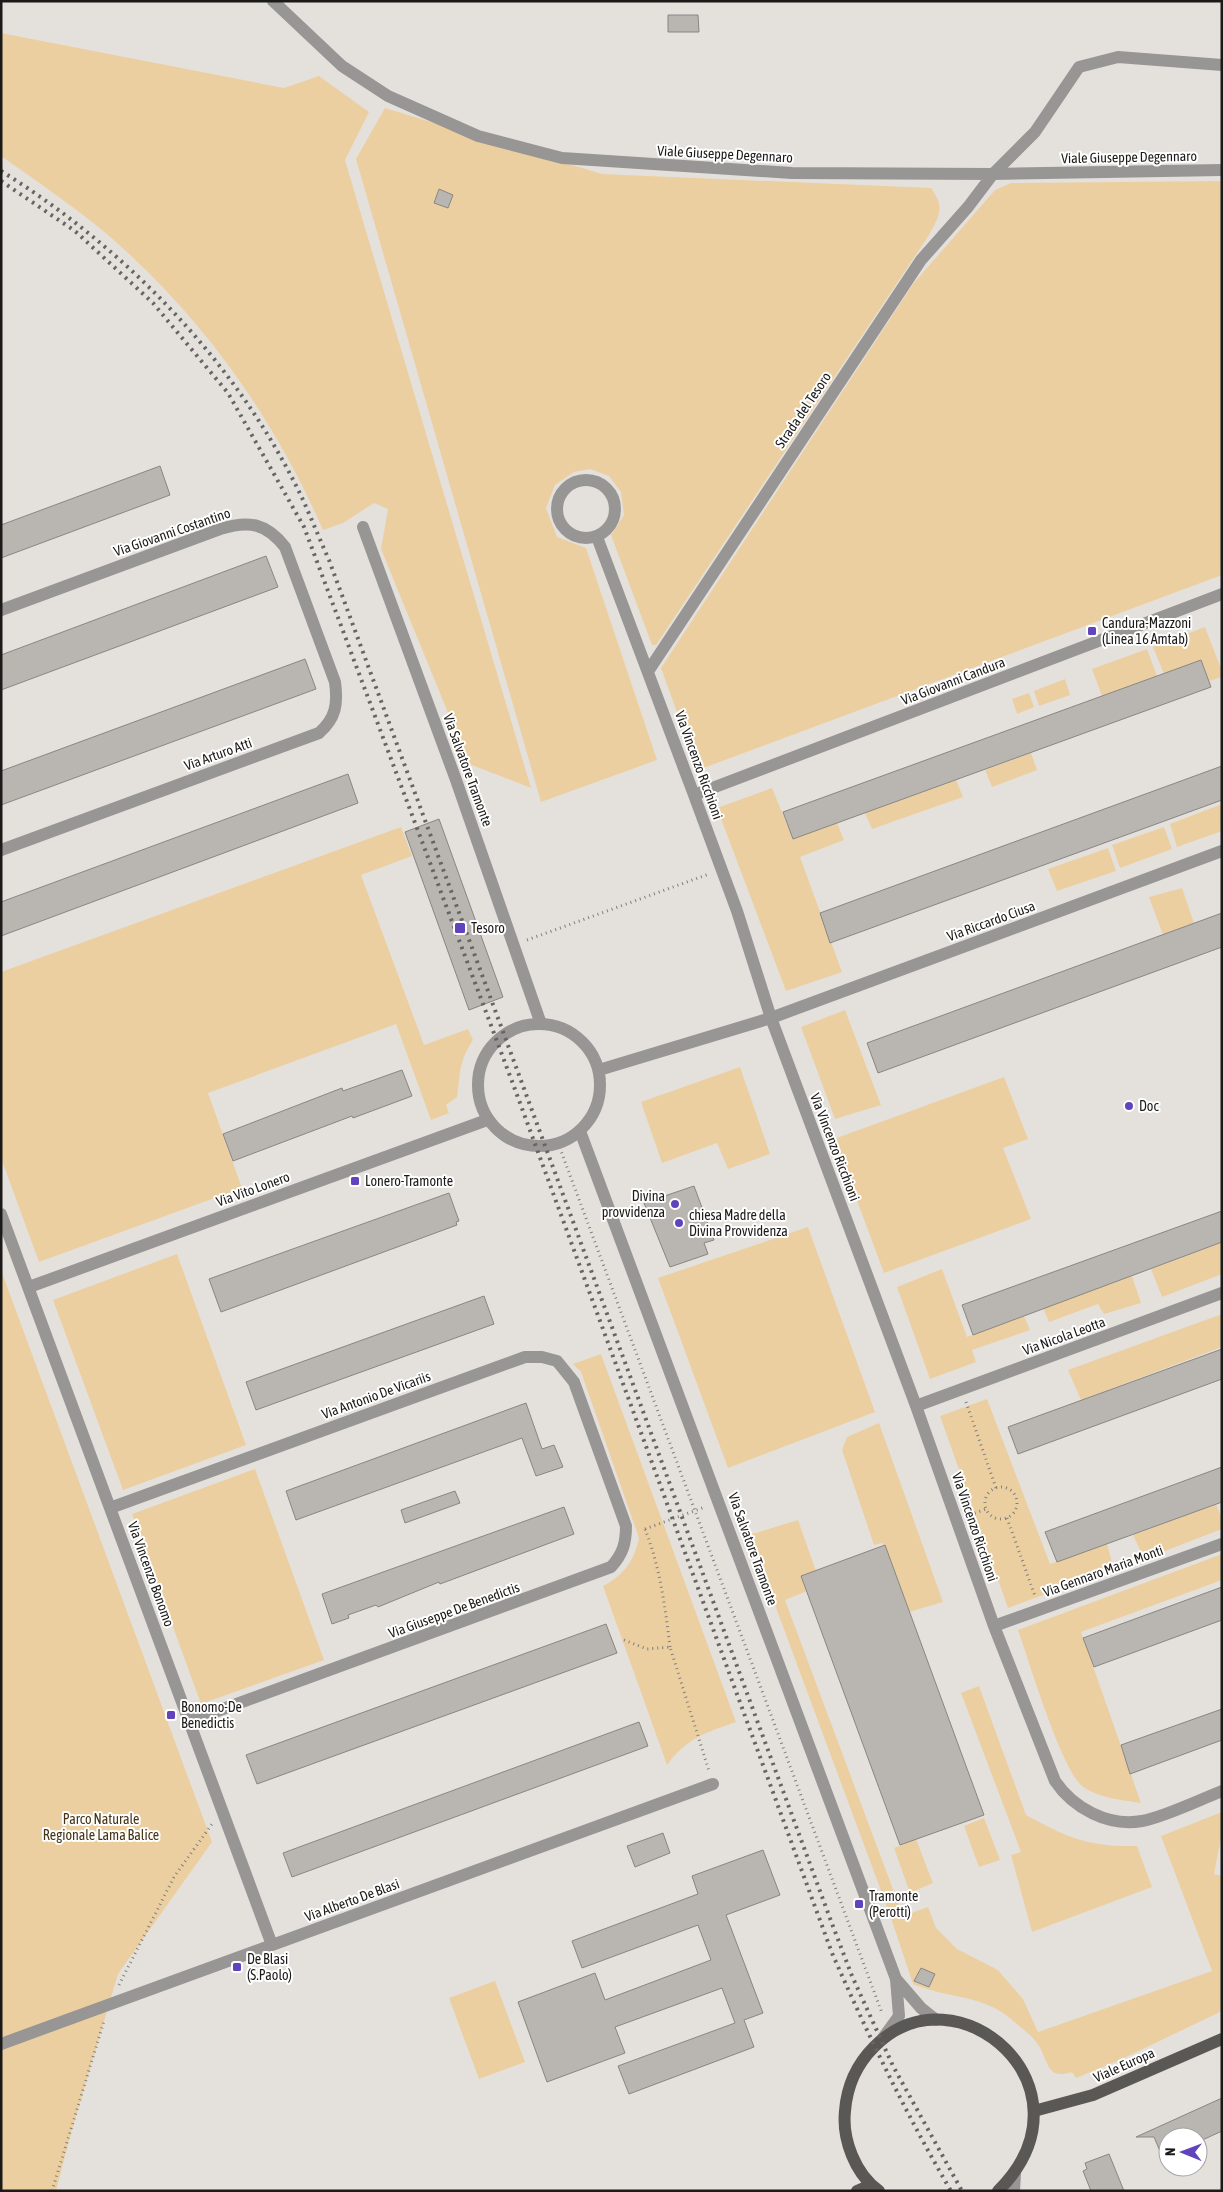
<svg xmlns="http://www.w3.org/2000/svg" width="1223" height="2192" font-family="'Asap Condensed',sans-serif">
<rect width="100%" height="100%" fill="#e4e1dd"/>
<path fill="#eccfa1" d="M1,33L284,88L319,76L369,112L345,160L531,788L469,764L381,549L388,509L374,503L343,523L323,530C272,414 199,312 102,230C70,204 35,180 1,156Z
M385,108L602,174L931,188C945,208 940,214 929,235L656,645H652L611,535L624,515L621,492L609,476L590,469L574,472L555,485L546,508L557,537L586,548L657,760L541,802L356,159Z
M1222,181V575L698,770L661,668L913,284L995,190L1011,183Z
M1205,627L1222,671V677L1209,681L1201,660L1164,674L1153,647Z
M1147,649L1157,676L1102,696L1092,669Z
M1065,679L1070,695L1039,706L1034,691Z
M1029,693L1034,707L1017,714L1012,699Z
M1031,753L1037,770L992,787L985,770Z
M956,780L963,797L872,829L865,813Z
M772,788L793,839L837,823L844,840L800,857L842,972L786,991L717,808Z
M1222,804V831L1177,847L1170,824Z
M401,827L412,856L361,875L424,1045L468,1029L473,1040C458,1063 461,1072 457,1097L446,1105L449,1113L431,1120L396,1024L208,1093L242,1188L39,1262L1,1158V972Z
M1164,827L1172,849L1120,868L1112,845Z
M1108,848L1116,871L1057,891L1048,869Z
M1182,888L1194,923L1163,935L1149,897Z
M845,1010L881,1105L835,1119L801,1027Z
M740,1067L770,1154L728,1169L717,1143L662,1163L641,1102Z
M1004,1077L1028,1139L1003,1148L1031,1219L884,1273L834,1139Z
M808,1227L875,1412L728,1468L658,1278Z
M1222,1242V1274L1162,1297L1151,1269Z
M177,1254L246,1445L123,1490L53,1300Z
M942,1269L967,1337L1024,1316L1030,1330L972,1350L976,1362L930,1379L897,1287Z
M1,1270L212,1842L118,1974L71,2133L56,2191H1Z
M1132,1276L1141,1303L1104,1314L1098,1304L1049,1322L1043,1308Z
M1222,1314V1347L1081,1400L1068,1370Z
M601,1354L736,1722C705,1733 687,1738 667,1765L603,1586C624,1575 634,1561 639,1538L581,1372L573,1364Z
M987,1399L1050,1564L1107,1544L1114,1569L1008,1608L940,1416Z
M879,1423L943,1602L909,1612L883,1543L874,1545L842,1450L847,1437Z
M255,1469L324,1660L201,1704L132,1514Z
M1216,1504L1222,1519V1529L1144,1559L1133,1535Z
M798,1520L816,1571L807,1591L785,1600L903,1916L928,1907L936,1928L957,1949L998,1970L1023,1999L1038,2032L1212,1971L1161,1836L1222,1812V1833L1214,1874L1222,1876V2011L1120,2060L1076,2078L1072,2072C1047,2080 1049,2063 1039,2046C1033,2036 1020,2027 1011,2019C984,1995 945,1998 913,1984L890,1915L749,1535Z
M1222,1554V1580L1081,1632L1141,1803C1122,1800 1098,1798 1082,1786C1061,1768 1029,1661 1018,1630Z
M979,1686L1026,1815C1068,1838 1089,1847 1137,1846L1152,1887L1032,1932L1011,1855L1021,1852L961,1693Z
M984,1818L1000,1860L979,1867L964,1826Z
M916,1839L933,1883L910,1893L894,1848Z
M495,1981L525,2062L479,2079L449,1998Z"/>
<path fill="#b9b6b2" stroke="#898682" d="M668,15H698L699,32H668Z
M439,189L453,195L448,208L434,203Z
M160,466L170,495L1,558V525Z
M266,556L278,587L1,690V655Z
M305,659L316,689L1,805V771Z
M1201,660L1211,687L793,839L783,812Z
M1222,766V800L830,943L820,913Z
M348,774L358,803L1,936V902Z
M439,819L503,997L469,1010L405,832Z
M1222,913V947L878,1073L867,1043Z
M402,1070L412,1096L353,1118L352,1116L233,1161L223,1134L342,1088L343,1091Z
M694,1186L714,1240L704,1243L708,1254L670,1267L644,1203Z
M449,1193L459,1221L456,1222L457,1225L221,1312L209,1279Z
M1222,1211V1242L973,1335L962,1305Z
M484,1296L494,1324L256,1410L246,1382Z
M1222,1349V1379L1018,1454L1008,1427Z
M526,1403L542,1449L554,1445L563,1467L536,1476L522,1438L296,1520L286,1491Z
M1222,1467V1502L1057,1562L1045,1532Z
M455,1491L460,1503L405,1523L401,1510Z
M564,1507L574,1534L440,1584L439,1582L378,1607L376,1605L348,1615L349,1618L332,1624L322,1594Z
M885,1545L984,1815L900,1845L801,1576Z
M1222,1587V1620L1094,1667L1083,1638Z
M606,1624L617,1653L257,1784L246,1755Z
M1222,1709V1740L1130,1774L1121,1745Z
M639,1722L648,1746L292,1877L283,1853Z
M663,1833L670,1853L635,1867L627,1846Z
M763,1850L780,1895L726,1915L763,2013L744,2020L754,2047L629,2094L618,2066L735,2023L722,1988L615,2027L625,2053L547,2082L518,2002L595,1973L605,2000L711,1960L698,1925L582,1968L572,1941L698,1894L692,1876Z
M921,1968L935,1974L929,1987L914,1981Z
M1222,2098V2131L1198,2142V2137H1168V2170L1154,2137H1136Z
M1109,2154L1124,2191H1091L1083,2171L1087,2169L1085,2163Z"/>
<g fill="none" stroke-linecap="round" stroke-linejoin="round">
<path stroke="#817f7c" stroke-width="3" stroke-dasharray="1 4" stroke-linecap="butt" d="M527,940L709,874
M558,1143L882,2013
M966,1402L996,1488
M985 1503a16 16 0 1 1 32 0a16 16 0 1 1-32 0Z
M970,1515L986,1509
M1007,1518L1035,1596
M645,1529C660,1567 665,1606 670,1647
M645,1529L705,1507
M624,1640L647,1649L670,1647L709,1771
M119,1985L174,1877L212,1824
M52,2191L104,2021"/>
<path stroke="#979694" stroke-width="12" d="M273,1L342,66L388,96L478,136L562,158L792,173L993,174L1222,170
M557 509a29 29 0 1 1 58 0a29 29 0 1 1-58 0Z
M363,527L456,780L541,1024
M597,537L694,795L737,911L771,1018L916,1406L994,1626L1055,1781C1073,1808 1108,1827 1142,1821C1164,1817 1199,1800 1222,1791
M1,610L220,529C249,520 266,523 285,547L335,682C338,704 336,718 319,733L1,850
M649,670L921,260L968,207L993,174L1035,132L1079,67L1118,57L1222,65
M694,795L1222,594
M478 1085a61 61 0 1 1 122 0a61 61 0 1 1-122 0Z
M599,1070L771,1018L1222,851
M580,1131L896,1979L899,2016L883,2038
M1,1214L272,1945
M29,1287L487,1120
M916,1406L1222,1293
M110,1508L525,1357H542L557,1361L574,1382L626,1526C626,1543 623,1554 611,1567L190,1721
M994,1626L1222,1544
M896,1979L921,2008L936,2020
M1,2044L713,1784
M1014,2191L1015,2173"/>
<path stroke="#5a5855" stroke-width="12" d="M1034,2111L1093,2095L1222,2039
M857,2191L871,2185
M879,2191C855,2174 842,2139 845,2111C847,2085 856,2065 874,2047C957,1963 1101,2089 998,2191"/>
<path stroke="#676562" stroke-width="4" stroke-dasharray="2.5 5" stroke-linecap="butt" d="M1,171C127,249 240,366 303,500C312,520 320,540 329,560L831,1921L852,1976L893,2066L962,2191
M1,181L75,231L153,303L228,393L304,527L513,1084L832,1953C868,2035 906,2114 951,2191"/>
</g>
<g fill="#6144bd" stroke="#fff" stroke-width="2">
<rect x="1087" y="626" width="10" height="10" rx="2.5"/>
<rect x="454" y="922" width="12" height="12" rx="2.5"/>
<circle cx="1129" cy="1106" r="5"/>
<rect x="350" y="1176" width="10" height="10" rx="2.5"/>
<circle cx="675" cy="1204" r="5"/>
<circle cx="679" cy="1223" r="5"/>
<rect x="166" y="1710" width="10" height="10" rx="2.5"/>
<rect x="854" y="1899" width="10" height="10" rx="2.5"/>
<rect x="232" y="1962" width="10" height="10" rx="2.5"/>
</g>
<g text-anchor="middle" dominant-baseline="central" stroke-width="4" stroke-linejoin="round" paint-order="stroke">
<g font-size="14" fill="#1b1a18" stroke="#fff">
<text transform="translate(725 154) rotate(3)">Viale Giuseppe Degennaro</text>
<text transform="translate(1129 157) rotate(-1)">Viale Giuseppe Degennaro</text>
<text transform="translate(803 410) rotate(-56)">Strada del Tesoro</text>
<text transform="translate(172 532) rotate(-19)">Via Giovanni Costantino</text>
<text transform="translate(953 681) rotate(-21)">Via Giovanni Candura</text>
<text transform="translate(218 754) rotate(-20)">Via Arturo Atti</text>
<text transform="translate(699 765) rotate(70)">Via Vincenzo Ricchioni</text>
<text transform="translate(468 770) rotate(70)">Via Salvatore Tramonte</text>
<text transform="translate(991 921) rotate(-20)">Via Riccardo Ciusa</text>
<text transform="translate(835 1147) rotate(69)">Via Vincenzo Ricchioni</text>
<text transform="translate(253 1189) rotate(-20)">Via Vito Lonero</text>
<text transform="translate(1064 1336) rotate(-20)">Via Nicola Leotta</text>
<text transform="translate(376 1395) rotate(-20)">Via Antonio De Vicariis</text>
<text transform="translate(975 1527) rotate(71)">Via Vincenzo Ricchioni</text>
<text transform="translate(753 1549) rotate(70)">Via Salvatore Tramonte</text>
<text transform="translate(1103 1571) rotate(-20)">Via Gennaro Maria Monti</text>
<text transform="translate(151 1574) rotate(70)">Via Vincenzo Bonomo</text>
<text transform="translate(454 1610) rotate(-20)">Via Giuseppe De Benedictis</text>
<text transform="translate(352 1900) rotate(-20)">Via Alberto De Blasi</text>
<text transform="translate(1124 2065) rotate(-24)">Viale Europa</text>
</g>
<g font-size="14" fill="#1b1a18" stroke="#fff" text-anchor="start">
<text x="1102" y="623">Candura-Mazzoni<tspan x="1102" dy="16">(Linea 16 Amtab)</tspan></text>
<text x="471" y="928">Tesoro</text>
<text x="1139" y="1106">Doc</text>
<text x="365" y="1181">Lonero-Tramonte</text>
<text x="665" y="1196" text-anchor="end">Divina<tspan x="665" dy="16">provvidenza</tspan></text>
<text x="689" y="1215">chiesa Madre della<tspan x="689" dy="16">Divina Provvidenza</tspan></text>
<text x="181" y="1707">Bonomo-De<tspan x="181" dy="16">Benedictis</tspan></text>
<text x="869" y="1896">Tramonte<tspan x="869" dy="16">(Perotti)</tspan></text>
<text x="247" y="1959">De Blasi<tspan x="247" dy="16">(S.Paolo)</tspan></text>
</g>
<g font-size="14" fill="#443315" stroke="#fff">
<text x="101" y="1819">Parco Naturale<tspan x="101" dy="16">Regionale Lama Balice</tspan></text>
</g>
</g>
<rect width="1223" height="2192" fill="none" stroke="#1b1a18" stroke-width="5"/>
<g transform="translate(1183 2152) rotate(271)"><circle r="24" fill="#ffffff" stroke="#a4a3a3"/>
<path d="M0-4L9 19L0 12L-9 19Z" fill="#6144bd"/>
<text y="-8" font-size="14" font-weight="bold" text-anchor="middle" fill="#1b1a18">N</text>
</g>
</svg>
